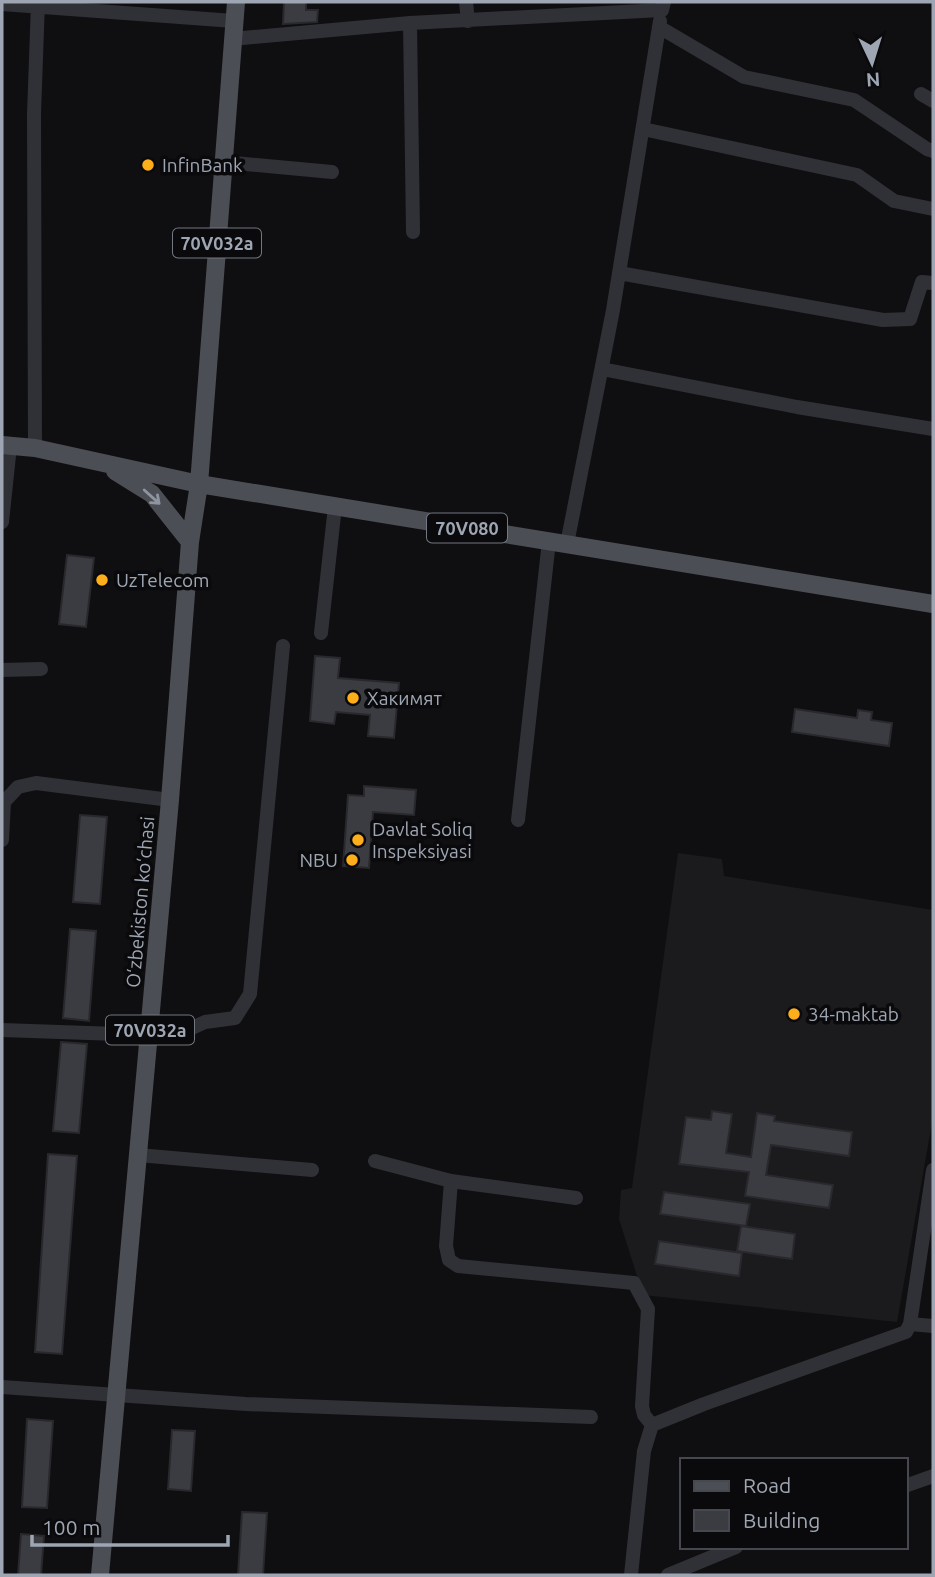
<svg xmlns="http://www.w3.org/2000/svg" width="935" height="1577" font-family="Ubuntu,sans-serif">
<rect width="100%" height="100%" fill="#0f0f11"/>
<path fill="#1b1b1e" d="M678,853L722,859L724,876L933,910V1117L897,1322L643,1295L619,1219L621,1190L632,1188Z"/>
<path fill="#3b3c41" stroke="#29292d" stroke-width="2" d="M284,2H306V10H318L317,22L283,24Z
M67,555L94,558L86,627L59,624Z
M315,656L340,658L338,678L399,683L394,738L368,736L370,715L336,712L334,724L310,721Z
M795,709L857,718L858,710L872,712L871,720L892,723L889,746L792,732Z
M364,786L416,790L414,815L373,812L369,868L343,866L348,795L364,796Z
M80,815L107,817L100,904L73,902Z
M70,929L96,931L89,1021L63,1018Z
M61,1042L87,1044L79,1133L53,1131Z
M712,1111L732,1114L726,1153L751,1157L757,1113L775,1116L774,1121L852,1132L849,1156L771,1145L766,1175L833,1185L829,1208L745,1196L749,1172L679,1164L686,1117L711,1120Z
M48,1154L77,1156L62,1354L35,1352Z
M664,1192L750,1204L746,1226L660,1214Z
M741,1226L795,1234L792,1259L737,1251Z
M659,1241L742,1253L739,1276L655,1264Z
M27,1419L53,1421L47,1508L22,1507Z
M172,1430L195,1431L191,1491L168,1489Z
M242,1512L267,1513L263,1575H238Z
M21,1534L44,1536L41,1575H18Z"/>
<g fill="none" stroke-linecap="round" stroke-linejoin="round">
<path stroke="#303136" stroke-width="14" d="M466,2L468,21
M2,4L234,21
M660,21L659,27L744,77L854,100L927,149L933,151
M410,23L413,232
M232,39L410,23L662,10L664,2
M921,94L933,101
M643,129L857,175L894,201L933,209
M223,162L332,172
M619,273L883,320L910,319L922,282L933,283
M602,369L797,407L933,429
M35,448L34,114L38,2
M2,522L10,446
M567,544L613,310L659,27
M321,633L335,506
M2,670L41,669
M518,820L549,541
M2,840L4,802L18,787L36,783L170,800
M2,1030L175,1036L205,1022L235,1018L250,994L283,646
M138,1155L312,1170
M375,1161L451,1181L576,1198
M933,1170L910,1324L933,1326
M451,1181L446,1246L449,1260L458,1266L634,1283L648,1309L642,1406L644,1415L652,1425
M2,1387L246,1404L591,1417
M905,1486L933,1476
M631,1575L644,1451L652,1425L704,1404L906,1332L910,1324
M668,1575L736,1547"/>
<path stroke="#4c4e55" stroke-width="18" d="M2,445L35,448L199,484L933,604
M115,471L152,494L190,542
M100,1575L170,800L190,542L199,484L236,2"/>
</g>
<defs><path id="oneway-shaft" d="M-6 0H5M1.5-3L5.5 0L1.5 3" fill="none" stroke-width="1.6" stroke-linecap="round" stroke-linejoin="round" transform="scale(1.75)"/></defs>
<use stroke="#8e94a0" href="#oneway-shaft" transform="translate(152 497) rotate(42)"/>
<g fill="#fead1b" stroke="#0a0a0c" stroke-width="2.5">
<circle cx="148" cy="165" r="7"/>
<circle cx="102" cy="580" r="7"/>
<circle cx="353" cy="698" r="7"/>
<circle cx="358" cy="840" r="7"/>
<circle cx="352" cy="860" r="7"/>
<circle cx="794" cy="1014" r="7"/>
</g>
<g text-anchor="middle" dominant-baseline="central" stroke-width="7" stroke-linejoin="round" paint-order="stroke">
<g fill="#0a0a0c" stroke="#727781" stroke-width="2">
<rect x="173" y="228.5" width="88" height="29" rx="5"/>
<rect x="427" y="513.5" width="80" height="29" rx="5"/>
<rect x="106" y="1015.5" width="88" height="29" rx="5"/>
</g>
<g font-size="18" font-weight="bold" fill="#9fa6b3">
<text x="217" y="243">70V032a</text>
<text x="467" y="528">70V080</text>
<text x="150" y="1030">70V032a</text>
</g>
<g font-size="19" fill="#9fa6b3" stroke="#0a0a0c" text-anchor="start">
<text x="162" y="165">InfinBank</text>
<text x="116" y="580">UzTelecom</text>
<text x="367" y="698">Хакимят</text>
<text x="372" y="829">Davlat Soliq<tspan x="372" dy="22">Inspeksiyasi</tspan></text>
<text x="338" y="860" text-anchor="end">NBU</text>
<text x="808" y="1014">34-maktab</text>
</g>
<g font-size="19" fill="#9fa6b3" stroke="#0a0a0c">
<text transform="translate(140 902) rotate(-85)">O‘zbekiston ko‘chasi</text>
</g>
</g>
<rect width="935" height="1577" fill="none" stroke="#9fa6b3" stroke-width="7"/>
<rect x="680" y="1458" width="228" height="91" fill="#0a0a0c" stroke="#46484f" stroke-width="2"/>
<rect x="694" y="1481" width="35" height="10" fill="#4c4e55" stroke="#46484f" stroke-width="2"/>
<text x="743" y="1493" font-size="21" fill="#9fa6b3">Road</text>
<rect x="694" y="1510" width="35" height="21" fill="#3b3c41" stroke="#46484f" stroke-width="2"/>
<text x="743" y="1528" font-size="21" fill="#9fa6b3">Building</text>
<g transform="translate(872 63) rotate(176)" stroke="#0a0a0c" stroke-width="5" paint-order="stroke">
<path d="M0-5L12 26L0 18L-12 26Z" fill="#9fa6b3"/>
<text y="-10" font-size="19" font-weight="bold" text-anchor="middle" fill="#9fa6b3">N</text>
</g>
<path d="M32 1535v10h196v-10" fill="none" stroke="#9fa6b3" stroke-width="3.5"/>
<text x="42" y="1535" font-size="21" fill="#9fa6b3" stroke="#0a0a0c" stroke-width="5" paint-order="stroke">100 m</text>
</svg>
